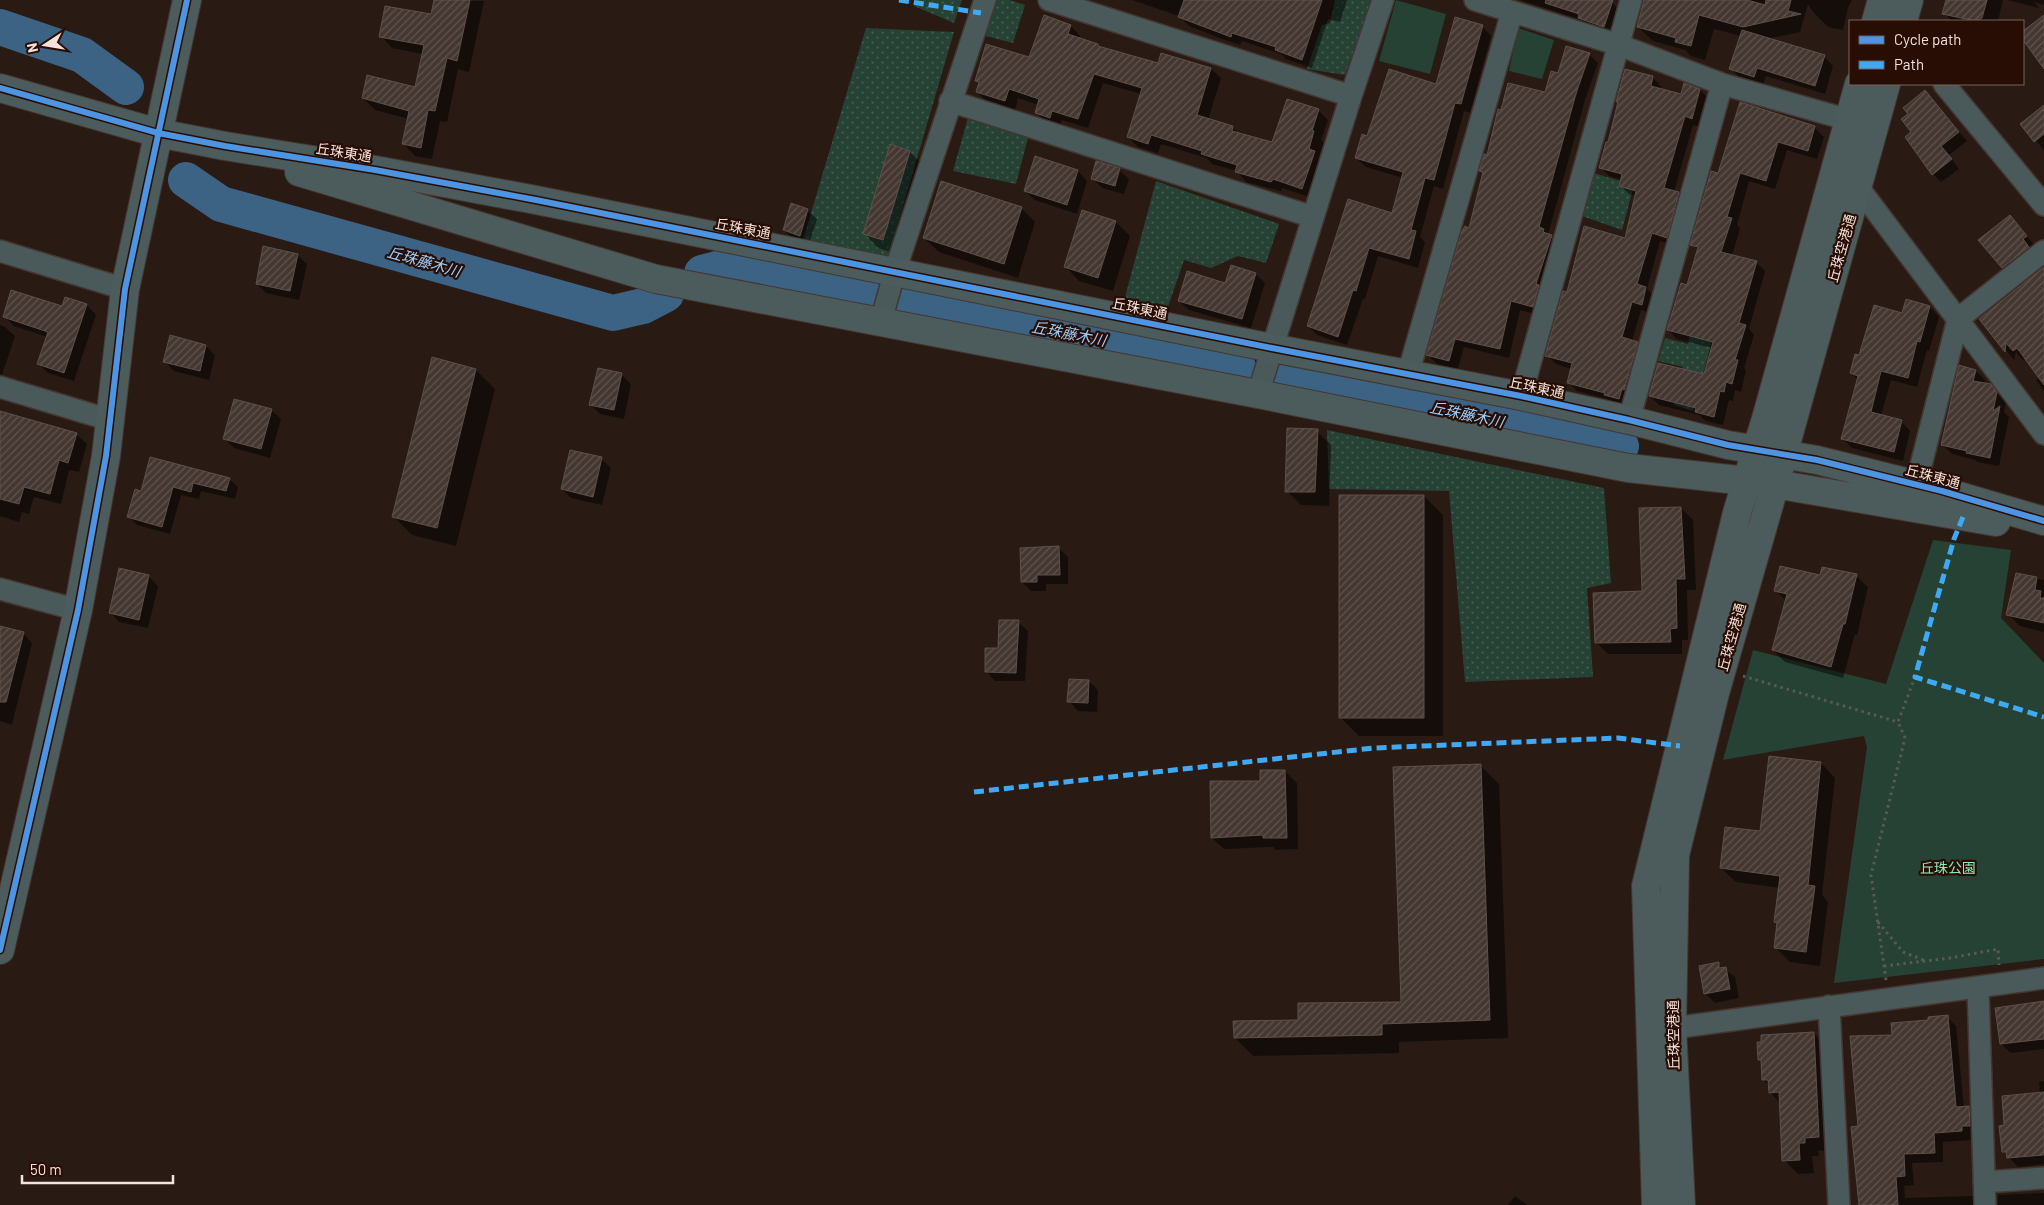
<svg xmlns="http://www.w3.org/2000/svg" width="2044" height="1205" font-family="Barlow,'Noto Sans JP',sans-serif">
<defs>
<pattern id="grass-dots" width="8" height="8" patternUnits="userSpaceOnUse" patternTransform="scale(1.25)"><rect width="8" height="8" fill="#264234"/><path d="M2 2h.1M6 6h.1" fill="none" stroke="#465d51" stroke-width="1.8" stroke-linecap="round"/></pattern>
<pattern id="building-hatch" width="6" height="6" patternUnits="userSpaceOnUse" patternTransform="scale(1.25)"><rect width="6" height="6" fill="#443731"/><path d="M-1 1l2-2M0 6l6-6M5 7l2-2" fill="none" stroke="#60544e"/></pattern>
</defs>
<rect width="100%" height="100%" fill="#291a13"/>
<path fill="url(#grass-dots)" d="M916,0H962L954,23L914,6Z
M992,0H1010L1025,5L1013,43L982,35Z
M1335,0H1372L1345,75L1307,69L1322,25L1330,23Z
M866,28L954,32L887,261L803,240Z
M969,114L1029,134L1016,184L953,171Z
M1590,172L1634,185L1622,230L1582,216Z
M1156,181L1279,224L1266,263L1238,256L1211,268L1184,260L1167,310L1124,301Z
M1690,334L1712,340L1693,411L1674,405L1683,367L1658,361L1665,338L1688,344Z
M1327,430L1604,488L1611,583L1587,588L1593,677L1465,682L1449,491L1329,489Z"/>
<path fill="#264234" d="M1396,0L1446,14L1430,74L1379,61Z
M1518,28L1554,40L1542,79L1509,71Z
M1933,540L2011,550L2001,618L2044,663V959L1834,983L1867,747L1864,736L1723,760L1753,650L1886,684Z"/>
<path fill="#0007" fill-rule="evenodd" d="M436,0L484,1L469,72L458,69L447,122L440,121L432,159L415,156L404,144L409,119L375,110L363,98L416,89L423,54L392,48L381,36L432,16Z
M1132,0H1347L1340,22L1328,19L1312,68L1286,59L1281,54L1242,41L1240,45L1222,39L1189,26L1179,16Z
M1520,0H1610L1621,12L1613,35L1588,26L1582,20Z
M1646,0H1852L1848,8L1843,30L1828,27L1813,12L1808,4L1800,32L1767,39L1824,56L1833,66L1825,94L1766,76L1763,85L1740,78L1731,68L1741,36L1714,29L1705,60L1691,56L1685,50L1653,41L1638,27Z
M1947,0H2003L1998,21H1952L1944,13Z
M2008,0H2044V5L2034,2L2039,8Z
M1044,17L1071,26L1080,36L1079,39L1098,45L1101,48L1159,65L1211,69L1221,78L1208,120L1232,127L1239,134L1273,144L1318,110L1328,120L1321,140L1324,142L1319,157L1324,162L1312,198L1282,188L1281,191L1246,182L1237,171L1212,164L1207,158L1161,144L1158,153L1138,147L1128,137L1141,94L1103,83L1088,128L1062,120L1060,127L1046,122L1037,113L1039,105L1018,98L1015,110L987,102L977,92L980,84L976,80L1030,58Z
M1482,26L1491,36L1470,113L1464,111L1443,189L1434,186L1420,237L1425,242L1418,268L1378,256L1365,299H1363L1347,345L1317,335L1308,326L1393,215L1403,178L1366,167L1356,158L1368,137L1437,85Z
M1589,54L1598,63L1585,100L1548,235L1560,245L1542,316L1520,310L1509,358L1464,347L1458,369L1437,364L1428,355L1470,229L1484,174L1481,171L1487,156L1502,111L1546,93L1559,75ZM1587,58H1589L1576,97L1573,96Z
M1652,77L1661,86L1660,90L1682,96L1685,85L1700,90L1709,99L1701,127L1693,125L1674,192L1678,193L1687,202L1675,246L1660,241L1647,289L1655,297L1651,313L1641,310L1632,341L1637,343L1646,352L1628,408L1614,404L1611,400L1577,391L1568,382L1572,369L1556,364L1547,355L1568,294L1625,239L1636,196L1629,194L1620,185L1622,180L1609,176L1600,167L1609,144L1619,104L1617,101Z
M1925,92L1967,141L1949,155L1959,169L1941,182L1933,174L1909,114Z
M1740,104L1815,128L1824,137L1817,159L1787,150L1775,189L1749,181L1737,225L1740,228L1732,256L1756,262L1765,271L1749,329L1754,335L1744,368L1746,370L1741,392L1735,390L1733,401L1729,400L1723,425L1706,421L1699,415L1659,405L1650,396L1704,376L1712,348L1677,339L1668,330L1688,287L1698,250L1692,244L1719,175Z
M2044,107V150L2022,124Z
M910,152L924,166L897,254L878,248L864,233Z
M1036,158L1078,171L1087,181L1077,214L1035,200L1025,191Z
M1119,170L1129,179L1124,194L1102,188L1092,178Z
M1021,208L1035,222L1018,278L939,252L924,238Z
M807,210L817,219L809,244L793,239L784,230Z
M2010,216L2035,246L2012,277L1980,240Z
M1116,222L1130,236L1113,291L1079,281L1065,266Z
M297,255L307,264L299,300L266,293L257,284Z
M2044,269V391L2036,380L2040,378L2026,358L2023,360L2016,352L2014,360L1983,322Z
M1256,274L1265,283L1251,328L1189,310L1179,301Z
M66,298L87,305L96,315L74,381L48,373L39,364L47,337L14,326L5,317L63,308Z
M1930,307L1939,317L1929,351L1927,350L1917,387L1891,380L1881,416L1901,421L1910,431L1903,461L1852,448L1842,438L1858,380L1851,373L1860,357L1903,315Z
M0,325L5,327L15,336L2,375L0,374Z
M206,346L215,355L209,380L174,371L165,362Z
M599,369L622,375L631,384L624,419L600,414L591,405Z
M476,370L495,389L456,546L412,535L393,516Z
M1976,371L1985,380L1984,384L1990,385L2006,403L2004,412L2009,417L1999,466L1977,462L1975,460L1952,454L1943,445Z
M271,410L281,419L270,458L234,448L224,438Z
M0,412L76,434L87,444L79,472L69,470L61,504L34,497L29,514L22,512L19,522L0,516Z
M1317,431L1331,445L1329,506L1301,505L1287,491Z
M151,458L229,479L238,487L235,499L201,491L199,499L181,495L170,534L137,525L128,516L142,492Z
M601,459L611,468L602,505L571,498L562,489Z
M1424,496L1443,515V736H1359L1340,717Z
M1681,508L1693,520L1696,590H1687L1688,640H1682V654H1608L1596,642L1643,593Z
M1058,548L1068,557V584H1046V591H1031L1022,582Z
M2016,574L2044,580V632L2020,626L2008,614Z
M148,576L158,586L148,628L119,622L110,612Z
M1821,576H1856L1868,587L1857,635L1855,634L1843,678L1785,662L1773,650L1786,601L1775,590Z
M1018,622L1028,631L1025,681H995L986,671Z
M23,633L32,643L12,725L0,721V637Z
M1089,681L1098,690L1097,712L1078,711L1069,701Z
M1821,763L1835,778L1822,895L1828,902L1820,966L1790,962L1775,947L1778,925L1775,922L1780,888L1736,882L1721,868L1762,833Z
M1481,766L1499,784L1508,1038L1399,1042V1053L1253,1056L1235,1038L1299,1021L1402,1003Z
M1285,771L1297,783L1298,849L1276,850L1273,847L1224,849L1212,838L1262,783Z
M1718,964L1735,977L1739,998L1715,1003L1705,993Z
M2037,1002H2044V1049L2011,1053L2001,1044Z
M1947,1017L1956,1026L1964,1108L1969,1107L1978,1117L1979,1135H1971V1140L1943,1142V1162L1912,1163L1914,1185L1904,1186L1905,1198L1972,1196L1981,1205H1860L1859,1127L1894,1036L1929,1021Z
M1814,1033L1828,1047L1833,1150L1818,1151L1819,1156H1812L1814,1173L1798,1174L1784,1160L1780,1103L1770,1092V1086L1763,1080V1063L1759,1060Z
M2044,1081V1164L2018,1167L2004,1152L2006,1127L2040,1094L2039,1082Z
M2044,1193V1205H1998V1195Z
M1515,1196L1527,1205H1508Z"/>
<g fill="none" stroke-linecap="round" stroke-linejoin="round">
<path stroke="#3c6284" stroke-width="36" d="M0,27L82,55L126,87
M186,180L221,204L613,313L643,306L666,294
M702,273L725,267L865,293
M899,300L1238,367
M1285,376L1621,446"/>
</g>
<path fill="url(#building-hatch)" stroke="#5e504a" d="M434,0H470L457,61L447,58L435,111L428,110L421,148L402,144L409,111L362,98L367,75L415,87L424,45L379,37L385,6L431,14Z
M1184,0H1322L1302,60L1275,50L1276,47L1232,33L1231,37L1178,17Z
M1546,0H1613L1604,27L1578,18L1579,14L1545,3Z
M1644,0H1747L1765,5L1766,0H1791L1788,11L1801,14L1743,27L1699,15L1691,46L1675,42L1676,38L1637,27Z
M1946,0H1987L1982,18L1976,21L1942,14Z
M1044,15L1071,25L1068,34L1098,44V46L1158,63L1161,53L1211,68L1197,115L1233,126L1232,131L1272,142L1287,99L1319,109L1312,131H1314L1309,149L1315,151L1302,189L1273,179L1271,182L1235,172L1237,165L1201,154L1202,151L1151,135L1148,144L1127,137L1142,88L1094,74L1078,119L1052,111L1050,118L1035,113L1039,99L1009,89L1005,101L976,92L979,82L975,81L986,44L1029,57Z
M2044,15V69L2023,40V31Z
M1455,17L1483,25L1461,104L1455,103L1434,180L1425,178L1411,230L1416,231L1409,259L1369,248L1356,291L1353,290L1338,337L1307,326L1348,199L1392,213L1403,172L1355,158L1362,134L1367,136L1389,69L1436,84Z
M1742,30L1825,55L1815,86L1757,68L1754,77L1729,69Z
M1566,46L1590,53L1577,90L1539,227L1544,229L1543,232L1552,235L1536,284L1539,285L1533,307L1511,301L1500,349L1455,339L1449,361L1426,355L1461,233L1465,226L1469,228L1483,172L1479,171L1484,154L1487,155L1498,109L1501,110L1508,83L1545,92L1551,71L1558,73Z
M1625,69L1653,76L1651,86L1681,94L1684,83L1700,89L1692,119L1685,116L1664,188L1679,192L1667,238L1652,233L1637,284L1646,287L1642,305L1632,302L1622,337L1638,342L1624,390L1622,389L1619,399L1604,395L1605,393L1567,383L1572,363L1545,356L1563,291L1567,292L1584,226L1625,238L1636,191L1619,186L1622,174L1599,168L1606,142H1608L1618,102H1616Z
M1925,90L1959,132L1941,146L1952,159L1932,175L1905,137L1911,132L1901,119L1908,114L1903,108Z
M1740,102L1815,126L1808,151L1778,142L1766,181L1740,173L1727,217L1732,218L1721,252L1757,261L1739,323L1746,325L1735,360H1738L1732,384L1726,382L1724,392L1720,391L1714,417L1695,412L1696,408L1649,396L1658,363L1704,374L1713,342L1667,330L1681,283L1687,285L1698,247L1690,245L1711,171L1718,173Z
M2044,105V134L2034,142L2020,124Z
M890,144L910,151L883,240L863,234Z
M1035,156L1078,170L1067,205L1024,191Z
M1096,161L1120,168L1115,186L1091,179Z
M941,181L1022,207L1004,264L923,238Z
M791,203L808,209L800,236L783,230Z
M1082,210L1116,221L1098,278L1064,267Z
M2010,215L2027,236L2023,239L2029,247L2002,268L1978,240Z
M263,246L298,254L290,291L256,284Z
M1231,265L1256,273L1242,319L1178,301L1187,271L1225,283Z
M2044,267V385L2017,348L2013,351L2006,343L2005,352L1979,319Z
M11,290L62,306L65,297L87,304L64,373L37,364L48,332L3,317Z
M1906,299L1930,306L1920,342L1917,341L1908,378L1881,371L1871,412L1902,420L1894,452L1841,439L1858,376L1850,373L1855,354L1859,355L1874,305L1902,313Z
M170,335L206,345L200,371L163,362Z
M432,357L476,369L437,528L392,517Z
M1959,365L1976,370L1973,381L1991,384L1997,392L1993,411L2000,406L1990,458L1966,453L1967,451L1941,445Z
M598,368L622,373L614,410L589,405Z
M234,399L272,409L261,449L223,439Z
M0,411L77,433L68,463L59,460L50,494L24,487L19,504L0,499Z
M1287,428L1318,429L1315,492H1285Z
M570,450L602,457L593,497L561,489Z
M150,457L230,478L226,491L193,483L191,492L173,487L162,527L127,517L135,489L141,491Z
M1339,495H1424V718H1339Z
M1681,507L1685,579H1676L1677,628L1670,629L1671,642L1595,643L1593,593L1642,591L1639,508Z
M1059,546L1060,575H1037V582H1021L1020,548Z
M1780,566L1820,575L1822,567L1857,574L1845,624H1843L1831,667L1772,650L1787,594L1774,591Z
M119,568L149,575L139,620L109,613Z
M2016,573L2037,577L2035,590L2041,591L2040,598H2044V623L2006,615Z
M999,620H1019L1016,673L985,672V648H998Z
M0,626L24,632L6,702H0Z
M1069,679L1089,680L1088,703L1067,702Z
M1769,756L1821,762L1808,885L1815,886L1806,952L1774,948L1777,923L1774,922L1780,876L1720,868L1725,827L1760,831Z
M1481,764L1490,1020L1382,1024V1035L1234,1038L1233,1021L1298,1020V1003L1401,1002L1393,767Z
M1260,770H1285L1287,838H1263V835L1211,838L1210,781H1260Z
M1719,962V968L1726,967L1730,989L1704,994L1699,966Z
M2044,1001V1039L2000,1044L1995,1008Z
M1948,1015L1956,1107L1969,1106L1970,1126H1962V1131L1934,1133L1935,1153L1904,1154L1905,1176L1896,1177L1898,1205H1859L1851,1127L1858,1126L1850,1036L1892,1035L1891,1023L1928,1020V1017Z
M1814,1032L1819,1137L1805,1138V1143H1799L1800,1160L1782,1161L1779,1092L1769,1093L1768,1080H1762L1761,1060H1758L1757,1042H1761V1035Z
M2044,1092V1155L2007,1158L2006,1152H2002L1999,1126L2004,1125L2002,1096Z"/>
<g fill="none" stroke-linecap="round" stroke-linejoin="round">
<defs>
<path id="street" d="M1049,0L1351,96
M1475,0L1619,45L1722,84L1849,120
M1944,84L2044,205
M950,101L1313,217
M1858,187L2044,434
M0,251L125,289
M881,321L895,271L985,0
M1408,374L1512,12
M0,387L110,420
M1258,394L1351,96L1383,0
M1521,396L1631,0
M1629,420L1722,84
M1916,485L1958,319L2044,251
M0,589L78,610
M1978,988L1985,1205
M1829,1006L1839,1205
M1658,1030L2044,978
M1984,1182L2044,1178"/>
<path id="secondary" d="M1876,21L1882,0
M1903,21L1909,0
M0,88L158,133L225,146L375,170L536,200L1272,348L1521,396L1629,420L1728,445L1817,460L1942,491L2044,521
M299,172L656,279L1258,394L1628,468L1775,484L1996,522
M0,950L78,610L106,456L125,289L187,0
M1656,1205L1646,886L1737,513L1766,419L1859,84
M1681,1205L1672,1028L1675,855L1715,693L1775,484L1886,84"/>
</defs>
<use href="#street" stroke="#443731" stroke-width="24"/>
<use href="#secondary" stroke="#443731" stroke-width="30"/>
<path stroke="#575a58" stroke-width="3" stroke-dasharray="2.5 4" stroke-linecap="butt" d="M1743,676L1898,722L1915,677
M1878,922L1903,952L1926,961
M1884,966L1950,958L1998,949L1999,965
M1886,980L1871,875L1905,738L1898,722"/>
<use href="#street" stroke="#4a595a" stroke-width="21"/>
<use href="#secondary" stroke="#4c5b5b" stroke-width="28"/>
<path stroke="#3fa9f5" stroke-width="5" stroke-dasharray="10 5" stroke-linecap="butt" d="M899,0L981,13
M1963,517L1954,539L1915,677L2044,717
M974,792L1374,748L1618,738L1680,746"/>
<defs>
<path id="cycleway" d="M0,88L158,133L225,146L375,170L536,200L1272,348L1521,396L1629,420L1728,445L1817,460L1942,491L2044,521
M0,950L78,610L106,456L125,289L187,0"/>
</defs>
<use href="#cycleway" stroke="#270d03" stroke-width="9"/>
<use href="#cycleway" stroke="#4d94e3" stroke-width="6"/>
</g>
<g text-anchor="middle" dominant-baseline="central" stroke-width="4.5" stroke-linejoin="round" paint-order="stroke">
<g font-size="14" fill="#f6e2da" stroke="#270d03">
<text transform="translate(344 152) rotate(9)">丘珠東通</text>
<text transform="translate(743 228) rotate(11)">丘珠東通</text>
<text transform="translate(1841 248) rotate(-74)">丘珠空港通</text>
<text transform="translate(1140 308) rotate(12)">丘珠東通</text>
<text transform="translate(1537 387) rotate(12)">丘珠東通</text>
<text transform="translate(1933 476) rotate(15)">丘珠東通</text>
<text transform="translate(1731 637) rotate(-74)">丘珠空港通</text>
<text transform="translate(1673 1035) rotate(-91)">丘珠空港通</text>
</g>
<g font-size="14" fill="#8ce9bf" stroke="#270d03">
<text x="1948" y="867">丘珠公園</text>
</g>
<g font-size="15" font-style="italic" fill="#9bcffe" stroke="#270d03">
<text transform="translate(424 261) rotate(16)">丘珠藤木川</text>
<text transform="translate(1069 333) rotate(11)">丘珠藤木川</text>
<text transform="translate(1467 414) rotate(12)">丘珠藤木川</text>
</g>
</g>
<rect x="1849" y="20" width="175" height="65" fill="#270d03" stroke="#7a6259"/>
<rect x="1859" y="36" width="25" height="8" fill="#4d94e3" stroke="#7a6259"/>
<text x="1894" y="45" font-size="15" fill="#f6e2da">Cycle path</text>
<rect x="1859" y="61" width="25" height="8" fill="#3fa9f5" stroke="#7a6259"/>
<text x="1894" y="70" font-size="15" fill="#f6e2da">Path</text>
<g transform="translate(45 45) rotate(258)" stroke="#270d03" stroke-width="4" paint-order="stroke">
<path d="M0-4L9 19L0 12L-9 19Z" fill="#f6e2da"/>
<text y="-8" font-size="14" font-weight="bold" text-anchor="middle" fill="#f6e2da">N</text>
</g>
<path d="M22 1175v8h151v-8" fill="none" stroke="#f6e2da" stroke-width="2.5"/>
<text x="30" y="1175" font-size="15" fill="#f6e2da" stroke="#270d03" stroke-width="4" paint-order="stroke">50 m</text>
</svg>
